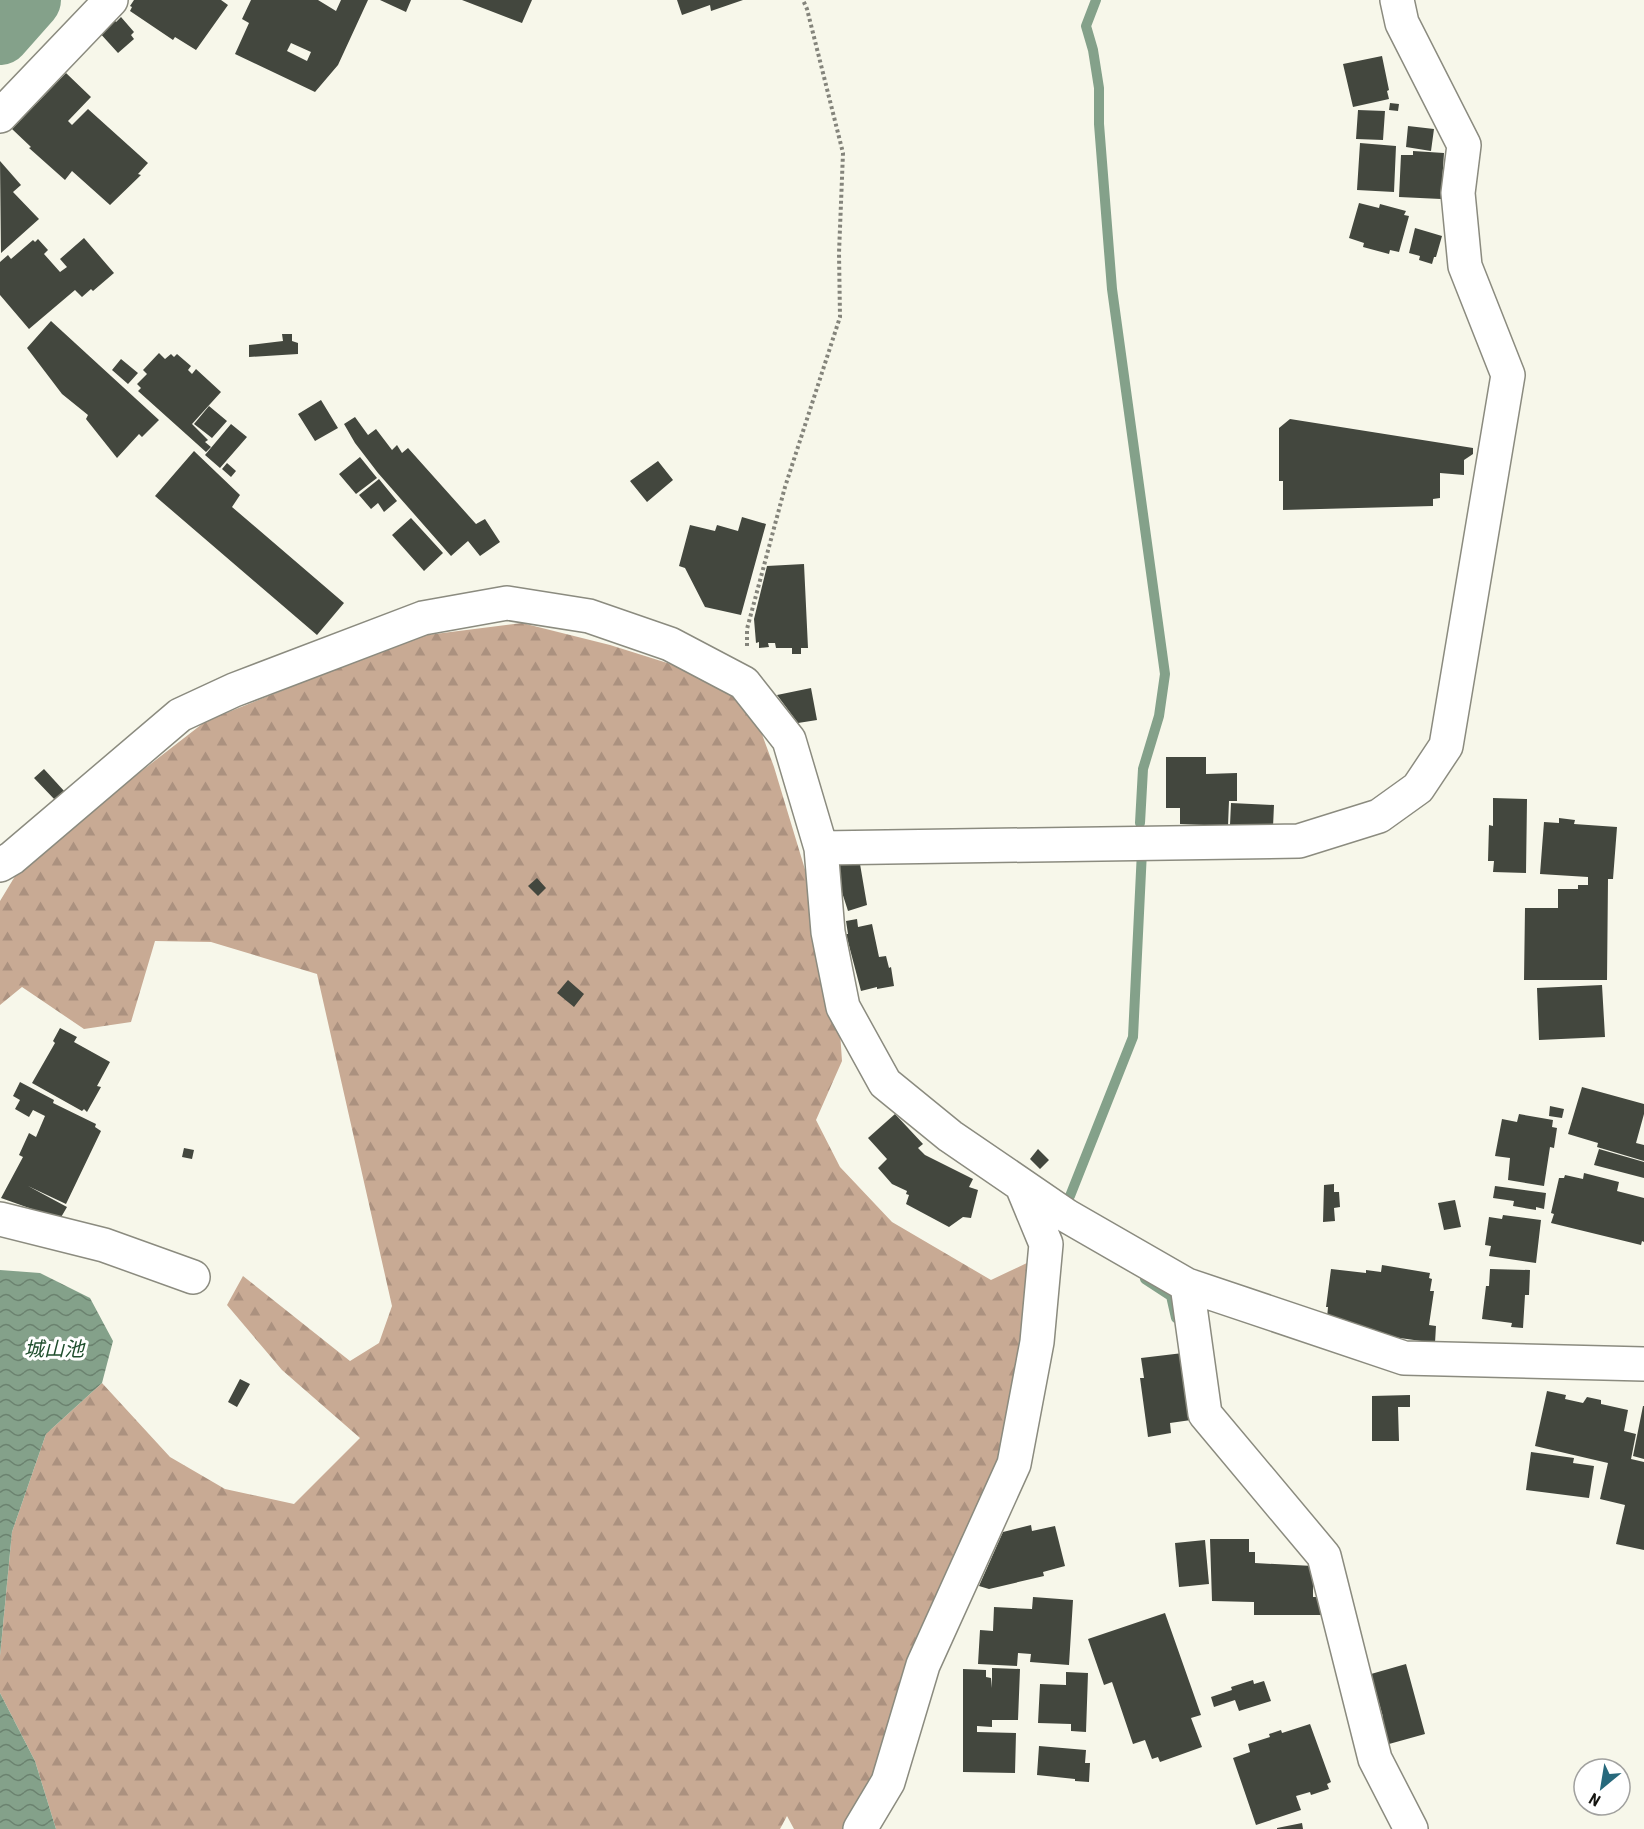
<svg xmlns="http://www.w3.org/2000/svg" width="1644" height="1829" font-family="'Roboto Condensed','Noto Sans JP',sans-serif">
<defs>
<pattern id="forest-firs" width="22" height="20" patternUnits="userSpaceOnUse" patternTransform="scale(1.5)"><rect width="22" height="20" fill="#c8aa94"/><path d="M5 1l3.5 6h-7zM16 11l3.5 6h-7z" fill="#ab917f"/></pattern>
<pattern id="water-waves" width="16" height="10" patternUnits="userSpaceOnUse" patternTransform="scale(1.5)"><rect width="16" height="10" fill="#84a18a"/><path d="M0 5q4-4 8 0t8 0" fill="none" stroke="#6b826f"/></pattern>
</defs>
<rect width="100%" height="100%" fill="#f7f7ea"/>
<path fill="url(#forest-firs)" d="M522,623L610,645L712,677L755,715L774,767L836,972L842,1061L816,1120L840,1167L892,1222L991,1280L1031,1261L1029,1349L1003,1462L874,1829H794L787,1816L780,1829H56L35,1761L0,1693V1656L12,1532L46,1434L102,1383L170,1457L225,1489L294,1504L360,1438L282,1370L227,1305L243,1276L350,1361L379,1343L392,1306L317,974L211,942L155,941L131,1022L84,1029L22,987L0,1005V901L23,863L206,721L419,636Z"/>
<path fill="url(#water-waves)" d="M0,1270L40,1273L90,1298L113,1341L102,1383L46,1434L12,1532L0,1656Z
M0,1693L35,1761L56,1829H0Z"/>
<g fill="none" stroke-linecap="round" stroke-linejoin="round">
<path stroke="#84a18a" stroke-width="10" d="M1096,0L1086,26L1093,50L1099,88V124L1112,289L1165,674L1159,716L1143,769L1140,823
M1070,1196L1133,1037L1142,851
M1145,1279L1171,1296L1176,1318"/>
<path stroke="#84a18a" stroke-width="60" d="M0,35L31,0"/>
</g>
<path fill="#43473e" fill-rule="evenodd" d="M134,0H221L228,5L196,50L175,37L173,40L130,11L132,7L130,6Z
M251,0H318L336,11L341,0H368L338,65L315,92L235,54L249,23L242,19ZM291,43L311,52L307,61L287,51Z
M380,0H411L406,12Z
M462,0H532L522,23Z
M677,0H743L711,11L710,5L682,15Z
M121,17L134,32L131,35L134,39L118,53L98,31L113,18L116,22Z
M1382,56L1389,90L1387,91L1389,99L1353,107L1343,64Z
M66,73L91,97L68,121L72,125L88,109L148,163L138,174L141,175L110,205L72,171L65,180L29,148L31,147L12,129Z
M1390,103L1399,104L1398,111L1389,110Z
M1358,110L1385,111L1383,140L1356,139Z
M1408,126L1434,129L1431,151L1406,147Z
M1360,143L1396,146L1394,192L1357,190Z
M1413,151L1444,153L1441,199L1399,197L1401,155H1413Z
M0,161L21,185L13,192L39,219L1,253Z
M1359,203L1379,208L1380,204L1406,211L1404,215L1409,216L1399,252L1390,250L1389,254L1363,247L1364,243L1349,238Z
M1415,228L1442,236L1436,257H1434L1432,264L1419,260L1420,256L1409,253Z
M84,238L114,273L93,291L91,289L82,297L75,290L29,329L0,295V262L8,255L11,259L33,240L35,242L38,239L48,250L44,254L60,272L67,267L60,259Z
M51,321L159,420L142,437L139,434L117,458L86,419L88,415L62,394L27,348Z
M282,334H292V341L298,343V354L249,357V345L283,341Z
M159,353L165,359L171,354L174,357L177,354L191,366L188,370L192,374L196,369L221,392L192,424L208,440L205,442L211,447L206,452L138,391L141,388L137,384L147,374L143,370Z
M121,359L138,373L128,384L112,370Z
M321,400L338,428L315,441L298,414Z
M209,406L227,421L212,438L194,424Z
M355,417L368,435L376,429L392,450L397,445L402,453L408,448L476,524L485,519L500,542L480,556L468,541L451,556L378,473L355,443L344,424Z
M1290,419L1473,448V454L1464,460V475L1440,473V498L1433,499V506L1283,510V481H1279V428Z
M231,424L247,437L220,468L205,455Z
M194,451L240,495L232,507L344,603L317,635L155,496Z
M360,457L377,478L356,494L339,474Z
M658,461L673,480L647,502L630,481Z
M227,463L236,471L231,477L222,469Z
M379,479L397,501L384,512L378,503L371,509L359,495Z
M742,517L766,524L741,615L705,607L685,568L679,566L690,525L715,531L717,525L738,531Z
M411,518L443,553L424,571L392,535Z
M804,564L808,648H801V654H792V648H776L775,643H768L769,647L759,648V642L756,643L754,619L767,566Z
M811,688L817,720L798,723L777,695Z
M1166,757H1206V774L1237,773V801H1229L1228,826L1180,824V808H1166Z
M44,769L65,792L56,801L34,778Z
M1493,798L1527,799L1526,873L1493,872L1494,861H1488L1489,825L1493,826Z
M1231,803L1274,805L1273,827L1230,825Z
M1559,818L1575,820L1574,824L1617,827L1613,879H1608L1607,980H1524L1525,908H1558V889H1578V885H1588V877L1540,874L1544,822L1559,823Z
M838,864H860L867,905L848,911L840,886Z
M537,878L546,888L538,896L528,886Z
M857,919L858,927L872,924L879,957L886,956L889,968L891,967L894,986L877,989V987L861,991L846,934H848L846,921Z
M568,980L584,994L574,1007L557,993Z
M1602,985L1605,1037L1539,1040L1537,988Z
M60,1028L77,1037L74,1042L110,1062L97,1086L101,1087L87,1112L84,1109L82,1111L32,1083L55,1043L53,1041Z
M20,1082L54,1100L53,1103L96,1124L95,1127L101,1131L66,1204L28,1186L67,1207L60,1219L1,1198L23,1157L19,1155L29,1133L36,1137L45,1116L33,1110L29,1117L15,1109L20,1100L13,1096Z
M1582,1087L1644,1104V1114L1636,1143L1644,1145V1161L1597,1147L1598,1143L1568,1134Z
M1550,1106L1564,1109L1562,1118L1549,1116Z
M895,1114L923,1144L918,1148L925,1155L973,1179L969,1187L978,1190L971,1218L963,1217L949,1227L906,1204L909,1195L906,1194L907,1191L892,1184L878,1168L887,1159L868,1138Z
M1519,1114L1553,1120L1552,1127L1557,1128L1554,1148L1550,1147L1544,1186L1508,1180L1510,1158L1495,1156L1502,1119L1517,1122Z
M184,1148L194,1150L192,1159L182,1157Z
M1038,1149L1049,1160L1040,1169L1030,1159Z
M1599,1149L1644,1162V1178L1594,1165Z
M1584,1173L1619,1182L1617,1191L1644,1198V1242L1642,1241L1641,1245L1551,1223L1554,1214L1551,1213L1559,1178H1564L1565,1175L1583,1179Z
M1334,1184V1192H1339L1340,1207L1334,1208L1335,1221L1323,1222L1324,1185Z
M1495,1186L1546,1193L1544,1209L1536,1207V1210L1513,1206L1514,1201L1493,1198Z
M1455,1200L1461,1227L1444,1230L1438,1203Z
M1503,1215L1541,1220L1536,1263L1489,1256L1491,1246L1485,1245L1489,1217L1502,1219Z
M1382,1265L1430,1273L1429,1278L1432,1279L1430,1291H1434L1429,1325L1436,1326L1435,1343L1379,1335L1327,1318L1328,1307H1326L1331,1269L1366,1273V1270L1381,1272Z
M1490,1269L1530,1270L1529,1295H1525L1523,1328L1511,1327L1512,1323L1482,1319L1486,1286H1489Z
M1183,1353L1191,1420L1170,1423L1171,1433L1148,1437L1140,1378H1144L1141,1358Z
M240,1379L250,1384L237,1407L228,1402Z
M1547,1391L1566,1395L1565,1399L1583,1403L1587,1397L1601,1400V1404L1628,1410L1624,1431L1636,1434L1631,1459L1644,1462V1550L1616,1544L1625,1505L1600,1499L1608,1463L1535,1446Z
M1410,1395V1407H1398L1399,1441H1372V1396Z
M1643,1406H1644V1459L1633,1456Z
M1531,1452L1574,1458L1573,1463L1594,1466L1589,1498L1526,1490Z
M1031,1525L1032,1531L1055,1526L1065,1566L1043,1572L1044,1576L989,1589L979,1586L1003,1532Z
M1210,1539H1249V1552H1255V1563L1313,1566V1597H1325V1615H1254V1602L1212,1601Z
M1205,1540L1209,1584L1179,1587L1175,1543Z
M1033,1597L1073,1600L1069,1665L1030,1662L1031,1654L1018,1653L1017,1666L978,1664L980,1630L993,1631L994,1607L1032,1609Z
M1165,1613L1201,1715L1191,1718L1202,1747L1160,1762L1158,1757L1152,1759L1145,1740L1133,1744L1112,1682L1104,1685L1088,1639Z
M1406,1664L1425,1734L1389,1744L1386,1737L1374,1720L1383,1717L1371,1674Z
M992,1668L1020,1669L1018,1720H992V1727L977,1726V1732L1016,1733L1015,1773L963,1772V1669L986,1670V1677L991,1678L992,1688Z
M1066,1672L1088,1673L1086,1732L1071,1731V1724L1038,1723L1040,1684L1066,1685Z
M1253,1680L1254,1684L1264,1681L1271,1701L1239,1711L1235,1700L1214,1707L1211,1697L1232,1690L1231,1687Z
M1310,1724L1331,1782L1327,1784L1329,1789L1311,1795L1310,1792L1296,1796L1301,1810L1256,1825L1233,1758L1250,1752L1248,1744L1270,1737L1269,1734L1281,1730L1282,1733Z
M1039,1746L1086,1750L1085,1763H1090L1089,1782L1075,1781V1779L1037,1775Z
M1302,1823L1303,1829H1277V1828Z"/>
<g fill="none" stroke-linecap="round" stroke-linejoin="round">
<defs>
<path id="minor" d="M0,116L111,0
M821,848L1299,841L1379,816L1418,788L1446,746L1508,375L1465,266L1458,193L1464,145L1402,23L1397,0
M0,865L12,858L180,715L234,690L423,618L507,603L589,616L670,644L744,683L789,740L821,848L828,932L843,1007L885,1083L950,1136L1067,1216L1187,1285L1404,1358L1644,1364
M0,1219L104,1245L193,1277
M1187,1285L1205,1414L1324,1556L1375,1759L1411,1829
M860,1829L888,1782L923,1665L1014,1464L1037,1342L1046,1244L1022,1186"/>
</defs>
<use href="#minor" stroke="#8b8b7f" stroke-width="36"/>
<path stroke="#84847b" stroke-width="4" stroke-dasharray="3 3" stroke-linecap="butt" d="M747,646V629L785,487L840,317L839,253L843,153L807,9L803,0"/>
<use href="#minor" stroke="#fff" stroke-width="33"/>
</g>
<g text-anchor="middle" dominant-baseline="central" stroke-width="6" stroke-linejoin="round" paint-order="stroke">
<g font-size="20" font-style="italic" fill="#1f4e2d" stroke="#fff">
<text x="54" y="1349">城山池</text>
</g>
</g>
<g transform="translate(1602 1787) rotate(210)"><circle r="28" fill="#ffffff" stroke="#a1a19f" stroke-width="1.5"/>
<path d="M0-4.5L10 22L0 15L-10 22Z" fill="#27697c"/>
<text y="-9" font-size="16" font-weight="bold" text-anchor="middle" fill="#151510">N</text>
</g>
</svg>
